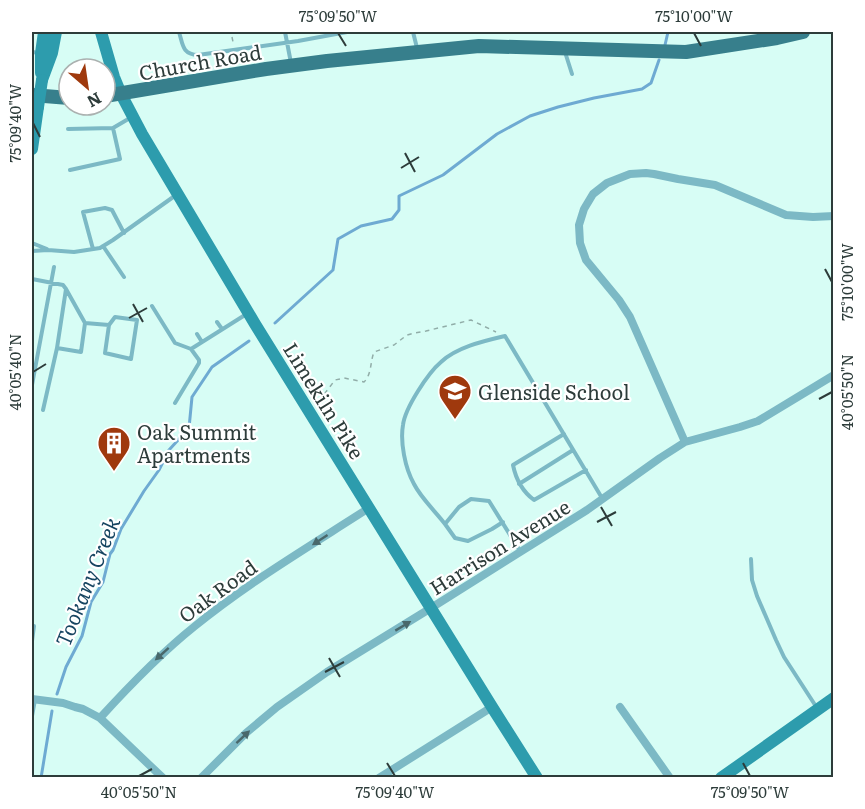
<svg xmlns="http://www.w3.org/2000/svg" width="865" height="809" font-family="Literata,serif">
<rect width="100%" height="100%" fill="#d7fdf5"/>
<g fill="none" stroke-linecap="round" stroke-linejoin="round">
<path stroke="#6eaad2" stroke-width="3" d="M665,45L668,32
M275,323L333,270L338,239L361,226L392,219L399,210V196L443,175L497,134L530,116L558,107L594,98L642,89L651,83L659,60
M57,694L66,667L82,636L91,602L103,582L110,554L113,550L121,529L144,491L159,470L169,450L189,428L192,397L212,367L249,341
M41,778L52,711"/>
<path stroke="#91ada8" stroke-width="1.5" stroke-dasharray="4.5 4.5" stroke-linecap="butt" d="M232,37L233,42
M142,71L145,78
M319,401L335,380L344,378L364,382C372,374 370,362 374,352L394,345L407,335L414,333L426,331L471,320L496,332"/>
<path stroke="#7cb9c5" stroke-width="4" d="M179,32C183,45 182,54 198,55L298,41L347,32
M285,32L291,63
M413,32L417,48
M32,52L40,53
M565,52L572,74
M68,129L113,128
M70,170L120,159L113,128L130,118
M32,243L47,249
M103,246L124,277
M93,249L83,212L105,208L112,210L124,233
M32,251L48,250L74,252L100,248L113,240L176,195
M32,279L63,285L66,289L85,323L81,352L57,348L66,289
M152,306L175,343L191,349L199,360V363L175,403
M217,322L222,329
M85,323L109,325L105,353L131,359L137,320L115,317L109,325
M197,334L202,342
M191,349L245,315
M32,385L54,267
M43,410L57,348
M564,434L513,465C516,480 522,491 534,500L586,470
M519,484L573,450
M503,522L492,529L468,541L455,538L445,524L459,507L471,499L489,501L520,551
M445,524C435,511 421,498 414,484C405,468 400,442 403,425C405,408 428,373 441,362C457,347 484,341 505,336L602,498
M751,559L752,580L757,596L776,640L784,657L817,708
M32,626H34L32,641
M32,716L35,700"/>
<path stroke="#7cb9c5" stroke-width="8" d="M685,442L630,317L619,300L586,260L580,243L579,225L584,209L593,194L607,183L630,174L646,173L654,174L678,179L715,185L786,215L813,217L834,216
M32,699L63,703L75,707L83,709L100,718L163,778
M620,707L670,778
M100,718C130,685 160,654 195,626C249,582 310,546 369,508
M201,778L246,733L277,707L327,672L431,608L587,510L660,458L685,442L740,427L758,421L834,375
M379,778L492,707"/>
<path stroke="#2d9cad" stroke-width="12" d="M101,32L114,77L121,94L142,134L255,324L492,707L537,778
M41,73V53L44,32
M42,80L52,53L56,32
M32,149L38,107
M721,778L834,698"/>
<path stroke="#377f8c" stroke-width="14" d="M32,95L69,98
M105,96L266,69L327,61L479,46L686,52L777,38L803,32"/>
<path stroke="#2d9cad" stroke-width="12" d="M38,107L42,80"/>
</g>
<defs><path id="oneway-solid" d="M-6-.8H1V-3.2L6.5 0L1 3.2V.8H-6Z" transform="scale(1.5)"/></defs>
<g fill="#49686b">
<use href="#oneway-solid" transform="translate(320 540) rotate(147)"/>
<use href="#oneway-solid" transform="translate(403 626) rotate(-31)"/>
<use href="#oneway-solid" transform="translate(162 654) rotate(138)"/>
<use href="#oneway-solid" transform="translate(243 737) rotate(-43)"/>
</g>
<path fill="none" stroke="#2d3c3a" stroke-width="2" d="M338,33L346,46M694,33L701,46M33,123L40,137M405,153L415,172M401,168L419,157M825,269L832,282M133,304L143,322M129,318L147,308M33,372L46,364M819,399L832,392M601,507L612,526M597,522L616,512M329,658L340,677M325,672L344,662M387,763L395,776M743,763L750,776M139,776L152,769"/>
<defs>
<symbol id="school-pin" viewBox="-11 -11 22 30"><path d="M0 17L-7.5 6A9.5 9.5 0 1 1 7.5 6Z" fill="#9f390d" stroke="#fff"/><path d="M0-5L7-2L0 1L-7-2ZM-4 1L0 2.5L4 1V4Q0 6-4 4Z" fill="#fff"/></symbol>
<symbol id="building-pin" viewBox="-11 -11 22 30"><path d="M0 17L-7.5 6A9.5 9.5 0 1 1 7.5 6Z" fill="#9f390d" stroke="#fff"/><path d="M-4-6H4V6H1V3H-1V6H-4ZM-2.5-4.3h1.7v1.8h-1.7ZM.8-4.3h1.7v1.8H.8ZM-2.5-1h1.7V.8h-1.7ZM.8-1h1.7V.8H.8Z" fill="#fff"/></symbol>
</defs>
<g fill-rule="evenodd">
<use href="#school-pin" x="436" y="372" width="38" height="52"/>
<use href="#building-pin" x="95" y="424" width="38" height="52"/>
</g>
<g text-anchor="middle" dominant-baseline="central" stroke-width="4.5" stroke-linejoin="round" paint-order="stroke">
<g font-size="20" fill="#2d3c3a" stroke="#fff">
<text transform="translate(200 61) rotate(-10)">Church Road</text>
<text transform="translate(325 400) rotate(58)">Limekiln Pike</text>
<text transform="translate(499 546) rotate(-32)">Harrison Avenue</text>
<text transform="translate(217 590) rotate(-36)">Oak Road</text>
</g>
<g font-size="20" fill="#2d3c3a" stroke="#fff" text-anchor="start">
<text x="478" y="391">Glenside School</text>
<text x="137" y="431">Oak Summit<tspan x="137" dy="23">Apartments</tspan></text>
</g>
<g font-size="21" font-style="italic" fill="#164561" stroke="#fff">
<text transform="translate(86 581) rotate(-68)">Tookany Creek</text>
</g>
</g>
<rect width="865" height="809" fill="none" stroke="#ffffff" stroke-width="66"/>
<g transform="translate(87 87) rotate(151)"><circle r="28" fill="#ffffff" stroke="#abb1b0" stroke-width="1.5"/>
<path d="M0-4.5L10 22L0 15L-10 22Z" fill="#9f390d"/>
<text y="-9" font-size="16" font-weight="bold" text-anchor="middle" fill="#2d3c3a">N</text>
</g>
<rect x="33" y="33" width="799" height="743" fill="none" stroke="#2d3c3a" stroke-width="2"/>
<g font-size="15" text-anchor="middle" fill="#2d3c3a">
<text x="338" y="22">75°09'50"W</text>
<text x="694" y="22">75°10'00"W</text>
<text transform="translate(16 123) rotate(-90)" y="5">75°09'40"W</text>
<text transform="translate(848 282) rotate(-90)" y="5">75°10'00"W</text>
<text transform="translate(16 372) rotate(-90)" y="5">40°05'40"N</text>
<text transform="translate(848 392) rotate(-90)" y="5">40°05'50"N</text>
<text x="139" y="798">40°05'50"N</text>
<text x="395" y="798">75°09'40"W</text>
<text x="750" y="798">75°09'50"W</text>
</g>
</svg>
